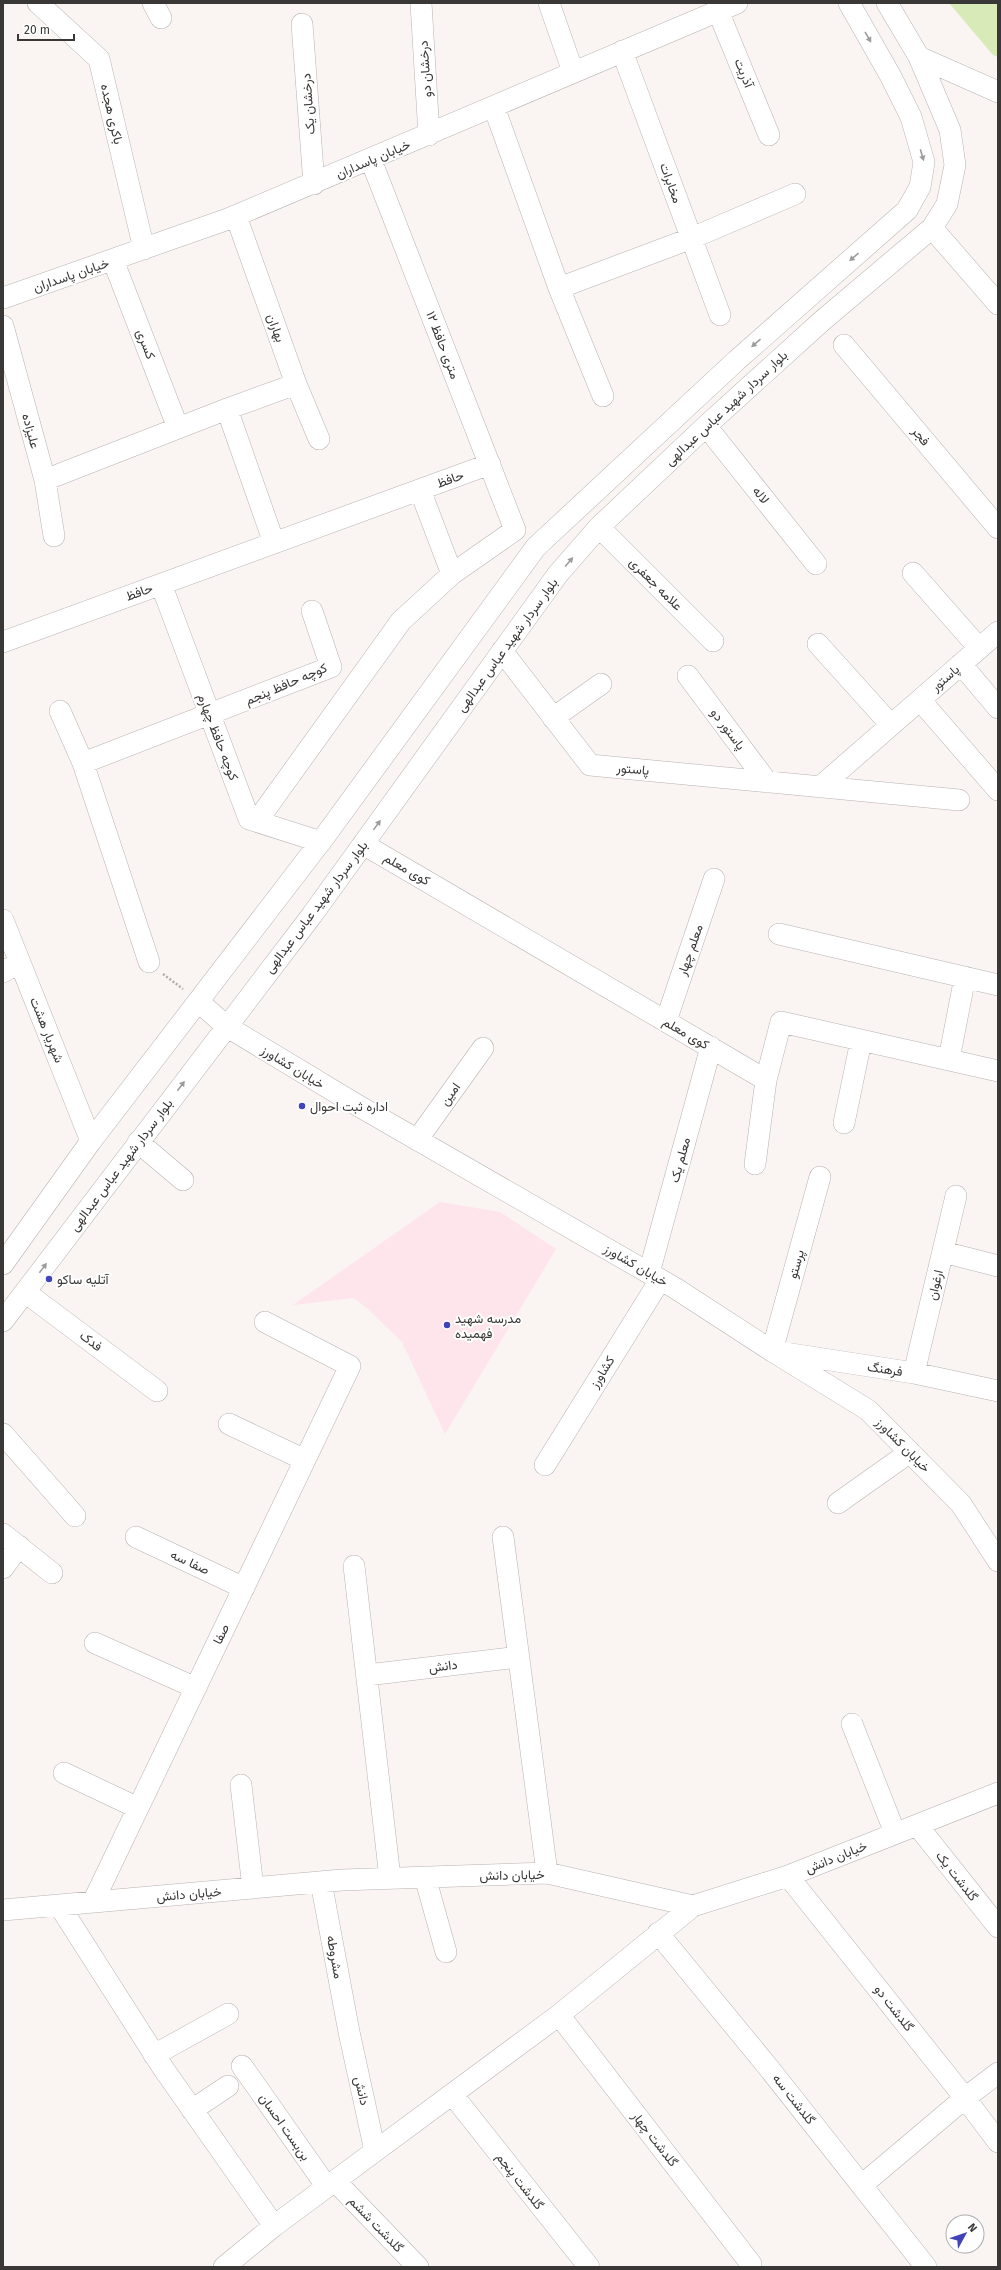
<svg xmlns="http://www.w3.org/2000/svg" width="1001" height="2270" font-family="'Fira Sans',Vazirmatn,sans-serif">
<rect width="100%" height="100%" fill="#faf4f2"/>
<path fill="#fee4eb" d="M440,1202L500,1212L556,1249L445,1434L402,1342L368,1309L354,1298L293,1305Z"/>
<path fill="#d8eab8" d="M949,3H998V57L993,55Z"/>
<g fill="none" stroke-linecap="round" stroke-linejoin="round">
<defs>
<path id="minor" d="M38,3L99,59L144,249
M153,3L161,18
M421,3L429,135
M549,3L573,72
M718,11L769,135
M302,24L314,184
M622,51L720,315
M919,57L998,92
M494,107L559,288L603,396
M236,216L296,384L319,439
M932,228L998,304
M113,260L178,428
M559,288L692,238L795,194
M3,298L228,219L737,3
M3,326L45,480L54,536
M844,345L998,528
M227,409L274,543
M706,426L816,564
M45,480L227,409L296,384
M420,490L452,574
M599,527L713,641
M913,573L979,648
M161,584L249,819L321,842
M3,642L490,464
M818,644L891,725
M502,651L590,765L959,800
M961,664L998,708
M688,676L767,782
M920,700L998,790
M60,711L83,763L149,962
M553,718L601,684
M83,763L331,667L312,611
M820,787L998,632
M257,821L401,621L452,574L515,530L371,160
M363,844L766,1080L781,1022L998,1071
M3,920L91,1141
M779,934L998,985
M3,972L19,963
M198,1001L226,1026L357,1105L675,1288L772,1351L868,1410L961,1504L998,1561
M666,1021L714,879
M949,1059L965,977
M844,1123L861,1041
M417,1140L483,1048
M138,1142L183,1180
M755,1164L766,1080
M820,1177L772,1351L914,1373L998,1391
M943,1252L998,1266
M3,1264L91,1141L325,836L536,547L737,360L907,210L920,187L924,162L911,117L890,75L849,3
M649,1273L711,1047
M25,1292L157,1391
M3,1321L312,915L558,574L599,527L706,426L823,320L932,228L947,204L955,165L950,130L919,57L887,3
M914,1373L956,1196
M229,1424L305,1460
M3,1434L75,1516
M545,1465L660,1280
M838,1503L910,1452
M3,1534L52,1573
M136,1537L244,1588
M503,1537L547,1873
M354,1566L390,1878
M3,1568L19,1546
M95,1643L196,1688
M367,1675L518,1657
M852,1724L895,1833
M64,1773L138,1808
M241,1785L253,1888
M917,1825L998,1927
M788,1876L965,2098L998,2142
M425,1877L446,1952
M321,1882L349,2032L375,2151
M93,1902L350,1366L265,1322
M59,1905L163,2068L274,2226
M3,1910L342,1880L547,1873L693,1906L788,1876L998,1793
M658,1933L768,2067L926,2267
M559,2015L751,2264
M154,2055L228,2014
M242,2066L327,2187
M452,2094L589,2267
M192,2110L228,2086
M335,2181L418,2267
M862,2185L965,2098L998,2073
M224,2267L274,2226L559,2015L693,1906"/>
</defs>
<use href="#minor" stroke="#b8b3b1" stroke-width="22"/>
<path stroke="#b0abaa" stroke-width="2.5" stroke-dasharray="2 2" stroke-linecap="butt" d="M163,974L183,989"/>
<use href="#minor" stroke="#fff" stroke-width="21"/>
</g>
<defs><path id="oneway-solid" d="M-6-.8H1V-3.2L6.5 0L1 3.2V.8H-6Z"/></defs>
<g fill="#9c9c9b">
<use href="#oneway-solid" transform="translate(868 37) rotate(60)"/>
<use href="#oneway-solid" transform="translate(922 155) rotate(74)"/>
<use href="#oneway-solid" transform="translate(854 257) rotate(139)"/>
<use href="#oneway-solid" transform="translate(756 343) rotate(139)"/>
<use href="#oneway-solid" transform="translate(569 562) rotate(-49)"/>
<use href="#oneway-solid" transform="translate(377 825) rotate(-54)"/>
<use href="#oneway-solid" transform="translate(181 1086) rotate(-53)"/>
<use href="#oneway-solid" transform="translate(43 1268) rotate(-53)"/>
</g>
<g fill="#4143b8" stroke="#fff" stroke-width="1.5">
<circle cx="302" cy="1106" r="4"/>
<circle cx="49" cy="1279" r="4"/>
<circle cx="447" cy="1325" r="4"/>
</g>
<g text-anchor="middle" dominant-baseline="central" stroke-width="4" stroke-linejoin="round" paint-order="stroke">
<g font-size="13" fill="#3a3837" stroke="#fff">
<text transform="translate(425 69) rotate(-94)">درخشان دو</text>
<text transform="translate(744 73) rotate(68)">آذریت</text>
<text transform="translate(308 104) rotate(-94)">درخشان یک</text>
<text transform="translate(112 114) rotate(77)">باکری هجده</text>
<text transform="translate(373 159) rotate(-23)">خیابان پاسداران</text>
<text transform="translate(671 183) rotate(70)">مخابرات</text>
<text transform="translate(71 275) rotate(-19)">خیابان پاسداران</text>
<text transform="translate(276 328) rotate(70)">بهاران</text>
<text transform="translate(146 344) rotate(69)">کسری</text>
<text transform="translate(443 345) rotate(69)">۱۲ متری حافظ</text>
<text transform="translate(726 408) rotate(-43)">بلوار سردار شهید عباس عبدالهی</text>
<text transform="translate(31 431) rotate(75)">علیزاده</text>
<text transform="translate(921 436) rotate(50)">فجر</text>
<text transform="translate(450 479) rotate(-20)">حافظ</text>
<text transform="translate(761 495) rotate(52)">لاله</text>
<text transform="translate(656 584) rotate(45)">علامه جعفری</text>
<text transform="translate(139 592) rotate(-20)">حافظ</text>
<text transform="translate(507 645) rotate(-54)">بلوار سردار شهید عباس عبدالهی</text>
<text transform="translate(945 678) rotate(-41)">پاستور</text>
<text transform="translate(286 684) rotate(-23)">کوچه حافظ پنجم</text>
<text transform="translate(728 729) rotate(53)">پاستور دو</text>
<text transform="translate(218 737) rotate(69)">کوچه حافظ چهارم</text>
<text transform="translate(633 769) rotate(5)">پاستور</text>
<text transform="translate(407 869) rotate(30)">کوی معلم</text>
<text transform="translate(316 907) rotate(-53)">بلوار سردار شهید عباس عبدالهی</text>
<text transform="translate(690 950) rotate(-71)">معلم چهار</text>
<text transform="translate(47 1030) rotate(68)">شهریار هشت</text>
<text transform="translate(686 1033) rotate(30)">کوی معلم</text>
<text transform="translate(293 1067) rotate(31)">خیابان کشاورز</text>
<text transform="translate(450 1094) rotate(-54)">امین</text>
<text transform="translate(680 1160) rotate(-75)">معلم یک</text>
<text transform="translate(121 1165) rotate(-53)">بلوار سردار شهید عباس عبدالهی</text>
<text transform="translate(796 1264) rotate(-74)">پرستو</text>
<text transform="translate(636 1265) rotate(30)">خیابان کشاورز</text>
<text transform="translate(935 1285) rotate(-77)">ارغوان</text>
<text transform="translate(91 1341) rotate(37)">فدک</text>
<text transform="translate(885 1369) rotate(9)">فرهنگ</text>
<text transform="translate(602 1372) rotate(-58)">کشاورز</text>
<text transform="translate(903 1445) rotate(45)">خیابان کشاورز</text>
<text transform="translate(190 1562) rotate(25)">صفا سه</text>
<text transform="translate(221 1634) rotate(-64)">صفا</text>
<text transform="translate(443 1666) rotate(-7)">دانش</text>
<text transform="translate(836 1857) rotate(-22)">خیابان دانش</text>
<text transform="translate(512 1875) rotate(-1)">خیابان دانش</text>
<text transform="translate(957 1876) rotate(52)">گلدشت یک</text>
<text transform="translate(189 1894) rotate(-5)">خیابان دانش</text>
<text transform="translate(335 1957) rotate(80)">مشروطه</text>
<text transform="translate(894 2008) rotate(52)">گلدشت دو</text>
<text transform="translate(362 2091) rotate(77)">دانش</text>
<text transform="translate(794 2099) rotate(52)">گلدشت سه</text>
<text transform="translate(285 2127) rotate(55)">بن‌بست احسان</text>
<text transform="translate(655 2139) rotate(52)">گلدشت چهار</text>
<text transform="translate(520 2181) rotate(52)">گلدشت پنجم</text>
<text transform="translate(376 2224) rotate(46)">گلدشت ششم</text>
</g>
<g font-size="13" fill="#3a3837" stroke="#fff" text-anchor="start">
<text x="310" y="1106">اداره ثبت احوال</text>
<text x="57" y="1279">آتلیه ساکو</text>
<text x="455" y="1318">مدرسه شهید<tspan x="455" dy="15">فهمیده</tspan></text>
</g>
</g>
<rect width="1001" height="2270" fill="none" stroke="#3a3837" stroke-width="8"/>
<g transform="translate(965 2234) rotate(50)"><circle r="19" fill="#ffffff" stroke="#b0afaf"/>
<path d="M0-3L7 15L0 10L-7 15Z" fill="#4143b8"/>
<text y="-6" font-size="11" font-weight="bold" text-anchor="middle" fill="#3a3837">N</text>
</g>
<path d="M18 34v6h56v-6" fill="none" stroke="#3a3837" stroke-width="2"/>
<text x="24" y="34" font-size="12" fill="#3a3837" stroke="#ffffff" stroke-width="3" paint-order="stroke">20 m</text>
</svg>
